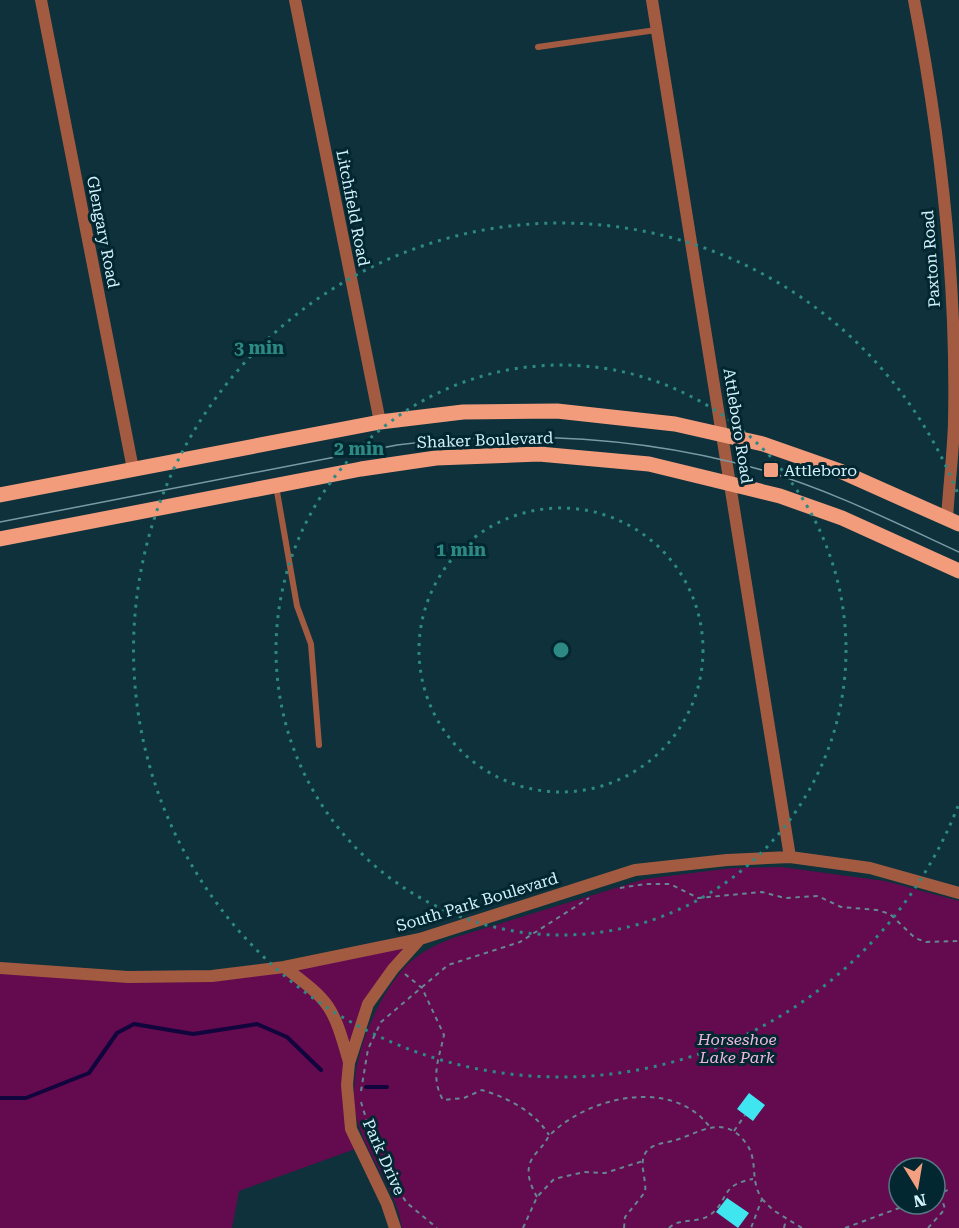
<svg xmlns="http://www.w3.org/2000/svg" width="959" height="1228" font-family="'Roboto Serif',serif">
<rect width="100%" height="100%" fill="#0e313c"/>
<path fill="#640a4e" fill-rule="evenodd" d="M781,867L885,881L959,901V1228H402C397,1190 369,1160 358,1123C343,1076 373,1001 406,966C419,953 435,945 453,938L645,879L732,868ZM899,1168H935V1204H899Z
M420,939L368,1004L349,1063L358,1148L239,1191L232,1228H0V968L212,976Z"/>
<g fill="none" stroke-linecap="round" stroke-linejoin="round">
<path stroke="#10053d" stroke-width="4" d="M366,1087H387
M0,1098H26L89,1073L117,1033L134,1024L193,1034L257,1024L287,1037L321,1070"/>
</g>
<path fill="#3fe6ef" d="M749,1093L765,1105L753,1121L737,1109Z
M727,1198L749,1213L738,1228L716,1212Z"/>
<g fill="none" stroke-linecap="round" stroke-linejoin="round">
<path stroke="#658792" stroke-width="2" stroke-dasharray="4.5 4.5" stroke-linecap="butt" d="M620,888L645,884H670L698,898L762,892L785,898L818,896L841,907L877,910L890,914L915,938L926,942L959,941
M405,974L422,988L444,1035C439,1059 430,1077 443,1100L464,1098L482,1090C508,1098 534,1111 549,1135
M361,1091L368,1049L381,1022L448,965L520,942L589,898
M361,1102L376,1151
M734,1131L745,1115
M388,1175L407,1203L437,1228
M935,1195L948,1190
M537,1197C532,1188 527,1177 529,1167C530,1158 539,1150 544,1144C547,1140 548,1136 552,1133C591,1096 672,1078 709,1126
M762,1199L773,1210L802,1228
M523,1228L537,1197L554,1179L584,1172L605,1173L643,1161
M624,1228L625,1217L645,1192C647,1180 638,1163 646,1152C653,1143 666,1143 676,1140C701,1132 724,1114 746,1143C759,1161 749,1179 762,1199L751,1228
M669,1228C680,1217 697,1224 710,1215C730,1200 719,1185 753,1179
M784,1228L786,1219
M845,1228L910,1204
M928,1228L945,1209L940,1193"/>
<path stroke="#a25b41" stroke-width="6" d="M538,47L656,30
M276,486L297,606L311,644L319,745"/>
<path stroke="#a25b41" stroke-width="12" d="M41,0L133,469
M295,0L380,422
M652,0L790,857
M914,0C941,139 957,281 954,423C953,454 949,487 947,518
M284,967C331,1002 333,1006 349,1062
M0,968L128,977L212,976L284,967L420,939L635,870L727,860L790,857L870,868L959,893
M395,1228L387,1204L351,1129L347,1085L349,1063L368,1004L393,969L420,939"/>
<path stroke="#f39c7c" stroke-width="15" d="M0,495L380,422L463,412L557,411L675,424L763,444L840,471L959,524
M0,539L361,469L436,458L539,454L649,464L780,496L842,518L959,571"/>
<path stroke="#799ba6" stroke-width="1.5" d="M0,522L397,445C520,430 642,436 762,470C830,490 894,522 959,552"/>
</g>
<g fill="none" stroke="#2c8983" stroke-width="3" stroke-dasharray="3 6">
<circle cx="561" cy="650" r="142"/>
<circle cx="561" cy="650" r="285"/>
<path d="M958 806A427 427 0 1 1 958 494"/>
</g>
<rect fill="#f3a081" stroke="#032731" stroke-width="2" x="763" y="462" width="16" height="16" rx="3"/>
<g text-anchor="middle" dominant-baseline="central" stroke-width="6" stroke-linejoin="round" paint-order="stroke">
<g font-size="16" fill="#d2f2fd" stroke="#032731">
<text transform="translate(353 208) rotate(79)">Litchfield Road</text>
<text transform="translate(103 232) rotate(79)">Glengary Road</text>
<text transform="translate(931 259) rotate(-94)">Paxton Road</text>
<text transform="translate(738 426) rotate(81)">Attleboro Road</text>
<text transform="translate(485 440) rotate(-2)">Shaker Boulevard</text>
<text transform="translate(477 902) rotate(-17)">South Park Boulevard</text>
<text transform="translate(384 1157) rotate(66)">Park Drive</text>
</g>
<g font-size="16" fill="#d2f2fd" stroke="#032731" text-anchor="start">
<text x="784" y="470">Attleboro</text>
</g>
<g font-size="16" font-style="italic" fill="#efb8db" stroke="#032731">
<text x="737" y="1039">Horseshoe<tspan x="737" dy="18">Lake Park</tspan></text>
</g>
</g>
<circle cx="561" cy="650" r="9" fill="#2c8983" stroke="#032731" stroke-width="3"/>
<g font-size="18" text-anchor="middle" font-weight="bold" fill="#2c8983" stroke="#032731" stroke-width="6" stroke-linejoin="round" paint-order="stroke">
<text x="259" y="354">3 min</text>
<text x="359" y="455">2 min</text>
<text x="461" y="556">1 min</text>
</g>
<g transform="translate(917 1186) rotate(169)"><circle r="28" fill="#032731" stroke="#567883" stroke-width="1.5"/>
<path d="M0-4.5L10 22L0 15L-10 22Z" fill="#f3a081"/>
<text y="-9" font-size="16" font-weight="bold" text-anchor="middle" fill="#d2f2fd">N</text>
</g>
</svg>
